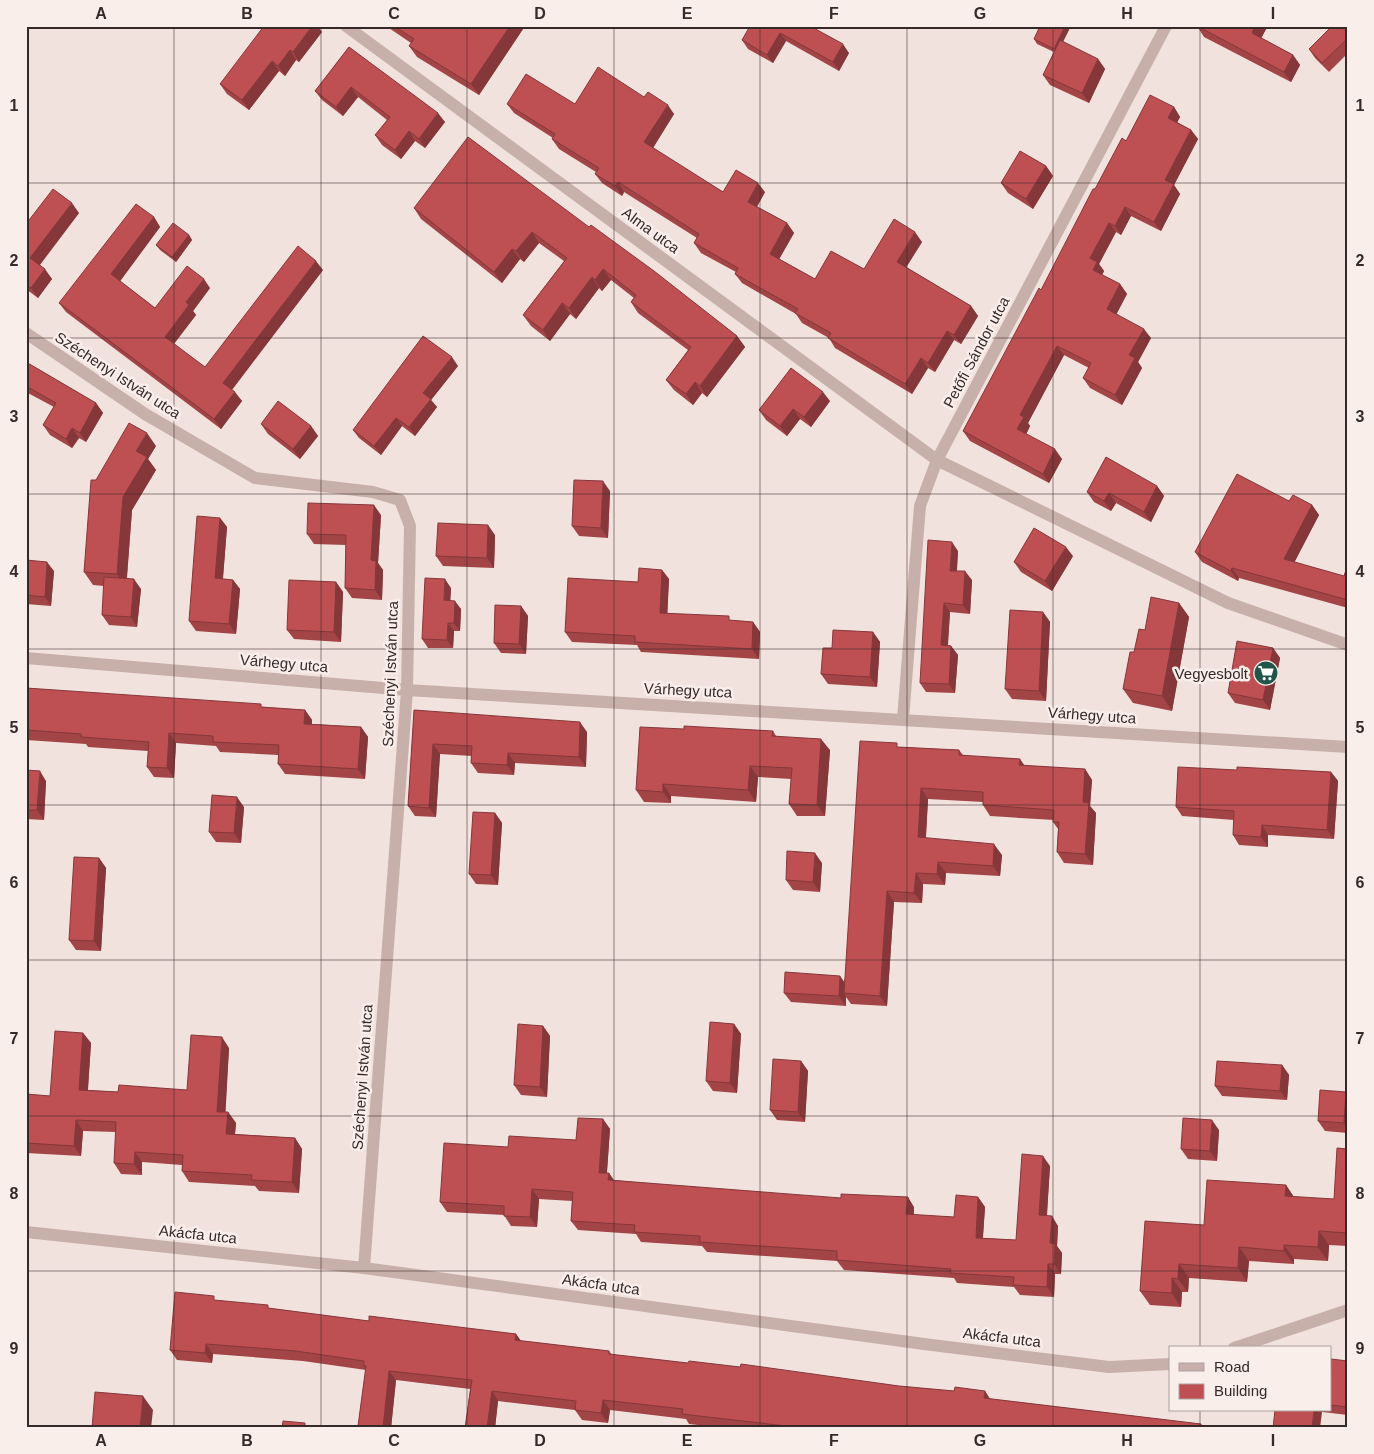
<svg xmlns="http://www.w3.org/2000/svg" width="1374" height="1454" font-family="Helvetica,sans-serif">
<rect width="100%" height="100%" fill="#f1e2de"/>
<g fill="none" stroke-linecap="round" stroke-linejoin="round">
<path stroke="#c8b0aa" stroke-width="12" d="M346,26L937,460L1228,603L1348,645
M26,333L145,414L255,478L373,492L400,500L410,526L407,690L364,1268
M26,658L407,690L1348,747
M903,719L920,506L937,460L1166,26
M26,1232L364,1268L924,1344L1109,1367L1170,1364
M1234,1348L1348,1310"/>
</g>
<path fill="#a34447" d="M386,26H525L479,95L417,57L409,46L411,43Z
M810,26L849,53L839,71L786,41L773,63L748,49L742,40Z
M1197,26H1264L1266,29L1261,38L1293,55L1300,65L1291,82L1204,37Z
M1348,26V53L1329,72L1315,58L1309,49Z
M322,32L299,62L296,60L285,76L279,71L249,110L227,94L220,84Z
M1034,39L1063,42L1098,59L1105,69L1089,103L1050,85L1043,75L1054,52L1037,44Z
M349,47L445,122L425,148L415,141L401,159L382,145L375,135L387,120L358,97L343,116L322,100L315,91Z
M644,97L674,114L653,148L723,192H765L757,207L787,223L794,233L779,259L815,279L864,269L922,242L906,267L971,306L978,316L961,344L954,340L935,372L928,368L912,394L835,348L829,338L802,323L796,314L742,283L735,274L736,272L701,253L694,243L697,238L624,192L622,196L602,183L595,174L596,172L559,149L552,139L553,138L514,113L507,104H575Z
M1174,107L1180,117L1177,122L1191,130L1198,139L1174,185L1180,194L1161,231L1131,216L1121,235L1116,232L1099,264L1104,271L1102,275L1120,284L1127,294L1116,314L1151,338L1138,362L1142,368L1122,405L1090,388L1083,378L1089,368L1064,355L1028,423L1030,426L1026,434L1062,459L1049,483L970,441L963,431L1041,290L1095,189Z
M1046,166L1053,176L1033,209L1008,193L1001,183Z
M414,208L589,227L737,336L745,347L707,397L702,393L693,405L674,390L666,380L688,350L638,313L631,302L634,298L611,280L602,291L599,288L576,319L570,314L550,341L531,326L523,315L564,261L539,243L524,262L520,259L502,283L421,219Z
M79,213L40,265L52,279L38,298L26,289V224Z
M154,217L160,227L120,281L155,308L210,288L193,311L196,315L174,344L205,367L323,270L232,390L242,401L221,429L66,312L59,303Z
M189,235L192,240L176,262L160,250L156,245Z
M26,362L96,403L103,413L86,442L79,438L72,448L50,435L43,425L54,407L26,392Z
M458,366L431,400L437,407L415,436L402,426L381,455L359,438L353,430Z
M830,401L811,427L800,419L787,436L766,420L759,410Z
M261,424L311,426L318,436L300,459L268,434Z
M156,446L148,459L156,470L132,510L127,578L141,589L137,627L109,625L102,615L104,586L93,585L84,572L96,480Z
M1157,486L1164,496L1151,522L1116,503L1111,511L1094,502L1087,492Z
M610,491L608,538L579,536L572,526Z
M1289,501L1312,505L1319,515L1294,562L1344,576L1348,564V608L1239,578L1238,581L1202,562L1195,552Z
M381,515L378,563L383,570L382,600L352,598L345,588L346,545L314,544L307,534Z
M220,518L227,527L223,579L233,580L240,589L236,634L196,631L189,621Z
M495,535L494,568L443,566L436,556Z
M958,551L957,571L972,580L970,614L950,612L948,645L951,646L958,655L955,693L926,692L920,683Z
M1073,556L1052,591L1021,572L1014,562Z
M26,560L54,571L51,606L26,604Z
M662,570L669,579L667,613L732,621L753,622L760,632L759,659L641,652L637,645L572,642L565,632Z
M336,582L343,592L341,642L294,639L287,630Z
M451,588L450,600L461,609L460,631H454L453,648H428L422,639Z
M1179,603L1189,617L1172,711L1133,703L1123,689L1145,630Z
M521,606L528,616L526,654L501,653L494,643Z
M1043,612L1050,622L1046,701L1012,699L1005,689Z
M873,632L880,642L877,687L828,684L821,674L832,648Z
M1273,648L1280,658L1270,710L1235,703L1228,693Z
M26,688L263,707L305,710L312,720V724L361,727L368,737L365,779L285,774L278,764V755L220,752L216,746L176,743L174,778L154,777L147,767L148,751L88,747L86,744L26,740Z
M414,710L587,732L586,767L515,763L514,775L478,773L471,763L472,756L440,754L436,817L415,816L408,806Z
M684,729L773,731L776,736L830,750L825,816H797L789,804L791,779L758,777L756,802L671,796V803L644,802L636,790Z
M900,747L959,750L963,755L1025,766L1085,769L1092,780L1090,806L1096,813L1093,865L1064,863L1057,852L1058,829L1053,822L1054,820L990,816L983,805V802L928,799L926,838L1002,855L1000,876L946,873L945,885L923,884L922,903L894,902L887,1006L851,1004L846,997V1006L791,1002L784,993L840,976L844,982Z
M26,770L46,781L44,820L26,819Z
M1237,770L1331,772L1338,781L1334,839L1268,835V847L1239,845L1233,835L1234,820L1182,816L1176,807Z
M244,807L241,843L216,842L209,832Z
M495,813L502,823L498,885L476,884L469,874Z
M99,858L106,868L101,951L76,950L69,940Z
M822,863L820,892L793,890L786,880Z
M734,1024L741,1034L737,1093L713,1091L706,1081Z
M543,1026L550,1036L547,1097L521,1095L514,1085Z
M83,1033L91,1043L88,1090L118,1092L187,1090L229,1048L225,1112H228L236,1123L235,1134L295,1138L302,1149L299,1193L259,1191L255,1186L189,1182L182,1171V1165L142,1162V1175L121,1174L114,1163L116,1132L83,1131L81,1156L26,1153V1094L50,1096Z
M801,1061L808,1071L805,1122L777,1120L770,1110Z
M1282,1065L1289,1075L1287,1100L1222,1096L1215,1086Z
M1346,1092L1348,1095V1133L1325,1131L1318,1121Z
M603,1119L610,1129L607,1173H609L613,1180L914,1207V1215L954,1217L978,1197L985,1207L983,1238L1016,1240L1050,1166L1047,1216L1058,1226L1057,1246L1062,1253L1061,1274H1055L1054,1297L1020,1295L1014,1287L957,1283L954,1278L844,1270L837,1261L707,1252L702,1246L641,1242L636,1234L578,1230L571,1221L572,1201L539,1199L537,1227L511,1226L504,1215L447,1212L440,1202L508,1147L576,1140Z
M1219,1130L1217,1161L1188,1159L1181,1149Z
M1348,1149V1246L1329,1245L1328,1261L1294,1259V1264L1249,1261L1247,1282L1189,1278L1188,1292H1182L1181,1307L1150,1305L1140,1291L1204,1225L1286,1185L1294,1197L1334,1199Z
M218,1300L271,1309L369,1321L516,1334L521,1341L609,1351L612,1355L899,1386L954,1391H985L990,1399L1201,1424L1204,1428H725L689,1424L686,1419L610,1410L608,1423L582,1420L575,1410L498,1401L495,1428H465L470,1389L396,1380L391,1428H359L358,1426L366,1370L303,1361L213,1354L212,1363L177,1360L170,1350Z
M1348,1361V1415L1322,1412L1275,1410H1330V1364Z"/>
<path fill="#85373a" d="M312,26H318L322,32L299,62L293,52Z
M510,26H525L479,95L471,84Z
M1065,26H1071L1057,54L1054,49Z
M1255,26H1264L1266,29L1259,43L1252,33Z
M780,33L786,41L773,63L767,55Z
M843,44L849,53L839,71L833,62Z
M290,50L296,60L285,76L278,66Z
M1293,55L1300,65L1291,82L1284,72Z
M1098,59L1105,69L1089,103L1082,93Z
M272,61L279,71L249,110L242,100Z
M351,87L358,97L343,116L336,107Z
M668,105L674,114L651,151L644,142Z
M1174,107L1180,117L1175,127L1168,118Z
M438,113L445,122L425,148L419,139Z
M1191,130L1198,139L1174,185L1180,194L1161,231L1154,222L1165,180Z
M409,131L415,141L401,159L395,150Z
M1046,166L1053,176L1033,209L1026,199Z
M618,182L624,192L622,196L615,186Z
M758,183L765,192L754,211L748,202Z
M72,203L79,213L37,268L30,258Z
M1125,207L1131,216L1121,235L1115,226Z
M154,217L160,227L118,284L111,274Z
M787,223L794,233L777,263L770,254Z
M1109,223L1116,232L1099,264L1104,271L1100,279L1093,270L1090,258Z
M532,232L539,243L524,262L516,251Z
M915,232L922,242L904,271L897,262Z
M189,235L192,240L176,262L172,257Z
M512,249L520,259L502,283L494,272Z
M316,261L323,270L230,392L223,383Z
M45,269L52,279L38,298L31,288Z
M603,269L611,280L602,291L595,280Z
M592,277L599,288L576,319L569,308Z
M204,279L210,288L193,311L196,315L172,346L165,337L186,302Z
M1120,284L1127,294L1114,319L1107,309Z
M562,303L570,314L550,341L543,330Z
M971,306L978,316L961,344L954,335Z
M1144,329L1151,338L1138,362L1142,368L1122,405L1115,395L1129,355Z
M947,331L954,340L935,372L928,363Z
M737,336L745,347L707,397L700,386Z
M1057,346L1064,355L1028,423L1030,426L1024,439L1017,429L1020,415Z
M452,357L458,366L431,400L437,407L415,436L409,427L423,393Z
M921,358L928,368L912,394L905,384Z
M695,382L702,393L693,405L686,394Z
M235,392L242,401L221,429L214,419Z
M823,392L830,401L811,427L804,417Z
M96,403L103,413L86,442L80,433Z
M793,409L800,419L787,436L780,426Z
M396,418L402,426L381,455L374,446Z
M311,426L318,436L300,459L293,449Z
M72,428L79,438L72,448L66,439Z
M147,433L156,446L148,459L156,470L132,510L126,587L117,574L123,497L136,451Z
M1055,449L1062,459L1049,483L1043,474Z
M603,481L610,491L608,538L601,528Z
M1157,486L1164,496L1151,522L1144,512Z
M1109,493L1116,503L1111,511L1104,501Z
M374,505L381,515L378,563L383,570L382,600L375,590L371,560Z
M1312,505L1319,515L1291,569L1284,559Z
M220,518L227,527L222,588L215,578Z
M488,525L495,535L494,568L487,558Z
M952,542L958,551L956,580L950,571Z
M1066,547L1073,556L1052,591L1045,581Z
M47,562L54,571L51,606L45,597Z
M1232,568L1239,578L1238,581L1231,571Z
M662,570L669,579L667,623L660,613Z
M965,571L972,580L970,614L963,605Z
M134,579L141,589L137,627L131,617Z
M445,579L451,588L450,609L444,600Z
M233,580L240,589L236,634L229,624Z
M336,582L343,592L341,642L334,632Z
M455,601L461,609L460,631L454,623Z
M944,603L950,612L947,654L941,645Z
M1179,603L1189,617L1172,711L1162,696Z
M521,606L528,616L526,654L519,644Z
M1043,612L1050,622L1046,701L1039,691Z
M753,622L760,632L759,659L752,649Z
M448,623L454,631L453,648L447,640Z
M873,632L880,642L877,687L870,677Z
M951,646L958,655L955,693L949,684Z
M1273,648L1280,658L1270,710L1263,700Z
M305,710L312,720L311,734L304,724Z
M580,722L587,732L586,767L579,757Z
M361,727L368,737L365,779L358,769Z
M169,733L176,743L174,778L167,768Z
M821,739L830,750L825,816L817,805Z
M433,744L440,754L436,817L429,808Z
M508,753L515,763L514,775L507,765Z
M1020,759L1027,769L1019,765Z
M750,766L758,777L756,802L748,790Z
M1085,769L1092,780L1090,806L1096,813L1093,865L1085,854L1083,802Z
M40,771L46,781L44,820L37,810Z
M1331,772L1338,781L1334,839L1327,830Z
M663,784L671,796V803L663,792Z
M921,788L928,799L925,848L918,837Z
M237,797L244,807L241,843L234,833Z
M495,813L502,823L498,885L491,875Z
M1262,825L1268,835V847L1261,837Z
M994,844L1002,855L1000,876L993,866Z
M815,853L822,863L820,892L813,882Z
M99,858L106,868L101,951L94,941Z
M938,862L946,873L945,885L937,874Z
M916,873L923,884L922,903L914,893Z
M887,891L894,902L887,1006L880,996Z
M840,976L847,986L844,993L846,997V1006L839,996Z
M734,1024L741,1034L737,1093L730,1083Z
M543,1026L550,1036L547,1097L540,1087Z
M83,1033L91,1043L87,1100L79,1090Z
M222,1037L229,1048L225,1122L217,1112Z
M801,1061L808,1071L805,1122L798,1112Z
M1282,1065L1289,1075L1287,1100L1280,1091Z
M1346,1092L1348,1095V1128L1344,1123Z
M228,1112L236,1123L234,1145L226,1134Z
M603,1119L610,1129L606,1183L599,1173Z
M76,1120L83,1131L81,1156L74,1146Z
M1212,1120L1219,1130L1217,1161L1210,1151Z
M295,1138L302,1149L299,1193L292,1182Z
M135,1152L142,1162V1175L134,1164Z
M1043,1156L1050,1166L1046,1225L1039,1215Z
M609,1173L616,1183L608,1180Z
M1286,1185L1295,1199L1285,1196Z
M532,1189L539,1199L537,1227L530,1217Z
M908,1197L914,1207L913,1224L906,1214Z
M978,1197L985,1207L982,1248L976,1238Z
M1052,1216L1058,1226L1057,1246L1062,1253L1061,1274L1054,1264L1050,1243Z
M1319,1231L1329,1245L1328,1261L1318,1247Z
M1284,1245L1294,1259V1264L1284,1251Z
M1239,1247L1249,1261L1247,1282L1238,1268Z
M1048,1264L1055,1274L1054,1297L1047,1287Z
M1179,1264L1189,1278L1188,1292L1178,1279Z
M1172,1278L1182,1292L1181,1307L1172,1293Z
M516,1334L523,1344L515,1340Z
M206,1344L213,1354L212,1363L205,1353Z
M389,1371L396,1380L391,1428H383Z
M492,1391L498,1401L495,1428H487Z
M985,1391L991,1401L984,1398Z
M143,1396L153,1410L151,1428H140Z
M603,1400L610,1410L608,1423L601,1413Z
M1314,1410H1321L1322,1412L1320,1428H1312Z"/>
<path fill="#be4f53" stroke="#85373a" d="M264,26H312L293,52L290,50L278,66L272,61L242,100L220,84Z
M394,26H510L471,84L409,46L414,39Z
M750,26H810L843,44L833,62L780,33L767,55L742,40Z
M1040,26H1065L1054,49L1034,39Z
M1197,26H1255L1252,33L1293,55L1284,72Z
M1332,26H1348V40L1347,39L1322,63L1309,49Z
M1060,40L1098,59L1082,93L1043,75Z
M349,47L438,113L419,139L409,131L395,150L375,135L390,117L351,87L336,107L315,91Z
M598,67L644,97L648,92L668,105L644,142L723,192L736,170L758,183L748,202L787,223L770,254L815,279L831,251L864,269L894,219L915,232L897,262L971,306L954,335L947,331L928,363L921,358L905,384L828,338L831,333L795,313L798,309L735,274L738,268L694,243L699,234L618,182L615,186L595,174L599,168L552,139L555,134L507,104L526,74L575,104Z
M1150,95L1174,107L1168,118L1191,130L1165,180L1174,184L1154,222L1125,207L1115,226L1109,223L1090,258L1097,262L1093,270L1120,284L1107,309L1144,329L1129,355L1135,358L1115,395L1083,378L1091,363L1057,346L1020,415L1024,417L1017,429L1055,449L1043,474L963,431L1039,288L1041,290L1093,189H1095L1122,138L1126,141Z
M468,137L589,227L591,225L654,271L737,336L700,386L695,382L686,394L666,380L691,347L631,302L636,295L603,269L595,280L592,277L569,308L562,303L543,330L523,315L567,258L532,232L516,251L512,249L494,272L414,208Z
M1020,151L1046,166L1026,199L1001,183Z
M53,189L72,203L30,258L45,269L31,288L26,284V224Z
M136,204L154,217L111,274L155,308L187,266L204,279L186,302L189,305L165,337L205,367L298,246L316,261L223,383L235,392L214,419L59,303Z
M173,223L189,235L172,257L156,245Z
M423,336L452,357L423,393L431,399L409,427L396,418L374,446L353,430Z
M26,362L96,403L80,433L72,428L66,439L43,425L56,403L26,386Z
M791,368L823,392L804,417L793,409L780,426L759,410Z
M278,401L311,426L293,449L261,424Z
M129,423L147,433L136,451L147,457L123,497L117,574L84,572L91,480H96Z
M1106,457L1157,486L1144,512L1109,493L1104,501L1087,492Z
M1237,474L1289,501L1293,495L1312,505L1284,559L1344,576L1348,564V600L1232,568L1231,571L1195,552Z
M574,480L603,481L601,528L572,526Z
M308,503L374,505L371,560L376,561L375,590L345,588L346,535L307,534Z
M197,516L220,518L215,578L233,580L229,624L189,621Z
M438,523L488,525L487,558L436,556Z
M1034,528L1066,547L1045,581L1014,562Z
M928,540L952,542L950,571H965L963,605L944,603L941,645L951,646L949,684L920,683Z
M26,560L47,562L45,597L26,595Z
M639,568L662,570L660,613L729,616V620L753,622L752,649L635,642V636L565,632L568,578L638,582Z
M104,577L134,579L131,617L102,615Z
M425,578L445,579L444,600L455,601L454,623H448L447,640L422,639Z
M289,580L336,582L334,632L287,630Z
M1151,597L1179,603L1162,696L1123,689L1130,652H1134L1139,629L1145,630Z
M495,605L521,606L519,644L494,643Z
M1010,610L1043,612L1039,691L1005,689Z
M833,630L873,632L870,677L821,674L823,648H832Z
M1237,641L1273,648L1263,700L1228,693Z
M26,688L261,704V707L305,710L304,724L361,727L358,769L278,764L279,745L213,742V736L169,733L167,768L147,767L149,742L81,737V734L26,730Z
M414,710L580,722L579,757L508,753L507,765L471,763L472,746L433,744L429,808L408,806Z
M684,726L773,731L772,736L821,739L817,805L789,804L792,768L750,766L748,790L663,784V792L636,790L640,727L684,729Z
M860,741L897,743V747L959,750V755L1020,759L1019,765L1085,769L1083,802L1089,803L1085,854L1057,852L1059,822H1053L1054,810L983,805V792L921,788L918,837L994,844L993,866L938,862L937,874L916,873L914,893L887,891L880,996L844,993Z
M1178,767L1237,770V767L1331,772L1327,830L1262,825L1261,837L1233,835L1234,811L1176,807Z
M26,770L40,771L37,810H26Z
M212,795L237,797L234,833L209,832Z
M473,812L495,813L491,875L469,874Z
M787,851L815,853L813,882L786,880Z
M74,857L99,858L94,941L69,940Z
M785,972L840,976L839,996L784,993Z
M710,1022L734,1024L730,1083L706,1081Z
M518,1024L543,1026L540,1087L514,1085Z
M55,1031L83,1033L79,1090L118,1092L119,1085L187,1090L191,1035L222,1037L217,1112H228L226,1134L295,1138L292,1182L251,1180L252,1175L182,1171L183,1155L135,1152L134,1164L114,1163L116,1122L76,1120L74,1146L26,1143V1094L50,1096Z
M773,1059L801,1061L798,1112L770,1110Z
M1217,1061L1282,1065L1280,1091L1215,1086Z
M1320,1090L1346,1092L1344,1123L1318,1121Z
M578,1118L603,1119L599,1173H609L608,1180L841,1198V1194L908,1197L906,1214L954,1217L956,1195L978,1197L976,1238L1016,1240L1022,1154L1043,1156L1039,1215L1052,1216L1050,1243L1055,1244L1054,1264H1048L1047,1287L1013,1285L1014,1277L950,1273L951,1269L837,1260V1251L700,1242V1236L634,1232L635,1225L571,1221L573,1192L532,1189L530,1217L504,1216V1206L440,1202L444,1143L508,1147L509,1136L576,1140Z
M1183,1118L1212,1120L1210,1151L1181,1149Z
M1337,1148L1348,1149V1233L1319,1231L1318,1247L1284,1245V1251L1239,1247L1238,1268L1179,1264L1178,1279L1172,1278V1293L1140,1291L1145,1221L1204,1225L1207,1180L1286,1185L1285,1196L1334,1199Z
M175,1292L214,1296V1300L268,1305V1308L369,1321V1316L516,1334L515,1340L609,1351V1354L688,1363L689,1361L740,1367L741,1364L899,1386L954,1391L955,1387L985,1391L984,1398L1201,1424V1428H785L786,1426L682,1414L683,1409L603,1400L601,1413L575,1410L576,1401L492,1391L487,1428H465L472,1380L389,1371L383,1428H369L358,1426L366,1366H364V1361L296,1351L206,1344L205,1353L170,1350Z
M1331,1359L1348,1361V1407L1330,1405Z
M95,1392L143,1396L140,1428H92Z
M1275,1410H1314L1312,1428H1273Z
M283,1421L305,1423V1428H282Z"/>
<path fill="none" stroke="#362a29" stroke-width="1" stroke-opacity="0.55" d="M174,26V1428M321,26V1428M467,26V1428M614,26V1428M760,26V1428M907,26V1428M1053,26V1428M1200,26V1348M26,183H1348M26,338H1348M26,494H1348M26,649H1348M26,805H1348M26,960H1348M26,1116H1348M26,1271H1348M1200,1410V1428"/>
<defs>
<symbol id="supermarket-disc" viewBox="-11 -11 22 22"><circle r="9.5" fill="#21554a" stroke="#f9eeea"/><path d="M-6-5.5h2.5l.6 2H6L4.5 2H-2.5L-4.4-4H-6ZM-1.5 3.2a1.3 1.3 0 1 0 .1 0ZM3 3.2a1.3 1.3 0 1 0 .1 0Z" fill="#fff"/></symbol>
</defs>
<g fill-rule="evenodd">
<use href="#supermarket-disc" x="1252" y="659" width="28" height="28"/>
</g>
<g text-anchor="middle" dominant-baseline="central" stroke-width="5" stroke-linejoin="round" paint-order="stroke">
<g font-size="15" fill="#362a29" stroke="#f9eeea">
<text transform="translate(651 230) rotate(36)">Alma utca</text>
<text transform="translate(976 352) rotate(-62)">Petőfi Sándor utca</text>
<text transform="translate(118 375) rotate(33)">Széchenyi István utca</text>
<text transform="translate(284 663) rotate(5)">Várhegy utca</text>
<text transform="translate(390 674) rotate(-88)">Széchenyi István utca</text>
<text transform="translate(688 690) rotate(3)">Várhegy utca</text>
<text transform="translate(1092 715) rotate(4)">Várhegy utca</text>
<text transform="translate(362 1077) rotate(-86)">Széchenyi István utca</text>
<text transform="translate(198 1234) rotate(6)">Akácfa utca</text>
<text transform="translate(601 1284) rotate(8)">Akácfa utca</text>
<text transform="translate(1002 1337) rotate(7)">Akácfa utca</text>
</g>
<g font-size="15" fill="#362a29" stroke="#f9eeea" text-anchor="end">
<text x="1248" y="673">Vegyesbolt</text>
</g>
</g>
<rect width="1374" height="1454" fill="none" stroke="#f9eeea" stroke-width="55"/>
<rect x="1169" y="1346" width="162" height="65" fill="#f9eeea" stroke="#aba09d"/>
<rect x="1179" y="1363" width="25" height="8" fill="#c8b0aa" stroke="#aba09d"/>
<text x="1214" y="1372" font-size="15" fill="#362a29">Road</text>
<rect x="1179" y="1384" width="25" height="15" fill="#be4f53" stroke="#aba09d"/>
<text x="1214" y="1396" font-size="15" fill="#362a29">Building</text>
<rect x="28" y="28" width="1318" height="1398" fill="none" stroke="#362a29" stroke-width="2"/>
<g font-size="16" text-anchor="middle" font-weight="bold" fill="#362a29">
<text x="101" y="19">A</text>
<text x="247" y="19">B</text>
<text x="394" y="19">C</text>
<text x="540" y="19">D</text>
<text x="687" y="19">E</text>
<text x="834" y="19">F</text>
<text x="980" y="19">G</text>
<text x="1127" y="19">H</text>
<text x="1273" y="19">I</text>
<text x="14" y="111">1</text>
<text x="1360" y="111">1</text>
<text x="14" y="266">2</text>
<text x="1360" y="266">2</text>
<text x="14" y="422">3</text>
<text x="1360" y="422">3</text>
<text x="14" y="577">4</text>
<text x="1360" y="577">4</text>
<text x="14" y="733">5</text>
<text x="1360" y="733">5</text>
<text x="14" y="888">6</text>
<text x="1360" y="888">6</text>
<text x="14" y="1044">7</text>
<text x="1360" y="1044">7</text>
<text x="14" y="1199">8</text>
<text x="1360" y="1199">8</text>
<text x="14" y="1354">9</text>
<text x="1360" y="1354">9</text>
<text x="101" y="1446">A</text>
<text x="247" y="1446">B</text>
<text x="394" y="1446">C</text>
<text x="540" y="1446">D</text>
<text x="687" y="1446">E</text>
<text x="834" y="1446">F</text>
<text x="980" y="1446">G</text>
<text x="1127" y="1446">H</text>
<text x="1273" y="1446">I</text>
</g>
</svg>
